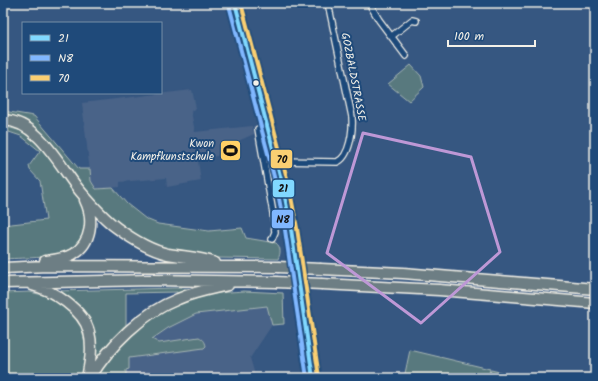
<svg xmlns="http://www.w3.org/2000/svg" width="598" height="381" font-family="Kalam,sans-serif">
<rect width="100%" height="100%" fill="#365781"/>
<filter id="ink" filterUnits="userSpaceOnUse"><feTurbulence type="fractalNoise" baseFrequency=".025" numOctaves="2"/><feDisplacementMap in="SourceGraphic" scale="8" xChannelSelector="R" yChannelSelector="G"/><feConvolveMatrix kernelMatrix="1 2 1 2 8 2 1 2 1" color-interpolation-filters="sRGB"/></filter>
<g filter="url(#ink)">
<path fill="#496388" d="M192,90L196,108L191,111L195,132L252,126L254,134L220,149V155L198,161L201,181L167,187L166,178L120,182V187L96,189L91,181L82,103Z
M267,306L272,325L250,358L256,378H119L125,358L168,328L196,314Z"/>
<path fill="#58797e" stroke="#a6b5b3" d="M411,65L421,76L424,87L409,101L388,84Z
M3,111L34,116L79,169H90L91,181L96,189L113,188L127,204L146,219L158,224L209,231L242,228L246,238L276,243C281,247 281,253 278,259L218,258L195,256L178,253L144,242L101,210L39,133L3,116Z
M3,126L22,131L39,145L82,201C87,212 88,223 83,234C80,242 77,248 68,253C56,258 18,258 3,259V225L46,220L40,181L30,170L29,166L40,151L21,136L3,130Z
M177,288L202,289L178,297L177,292L126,293V332L92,369L93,339L55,291Z
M244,291L283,293L284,324L272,325L267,306L196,314L168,328L152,339L159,343L199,337C203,339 205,341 206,346L204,348L129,358V369L126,370V378H95C128,334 157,306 213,294C223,292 233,292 244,291Z
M30,292L51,297L61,302L77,317L85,332L87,351L83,378H3V293Z
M410,350L490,369L488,378H404Z
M491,370L525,378H489Z"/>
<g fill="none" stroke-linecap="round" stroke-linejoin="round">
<defs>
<path id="minor" d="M369,3L379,20L406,56
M392,36L412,20L416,21
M268,126L258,129L273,213L275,232L272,239
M277,161L337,162C350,157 353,130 352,117L328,3"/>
<path id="tertiary" d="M235,3L283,187L291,229L313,378"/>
<path id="motorway" d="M3,120C39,121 60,167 80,191C91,204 103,218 117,228C132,239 149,250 168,254C184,257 200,257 215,263
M45,261C54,260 65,259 73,254C92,243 94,218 85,200
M3,268L47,266L278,267
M321,269L403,273L595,289
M3,283L153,280L276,282
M322,284L439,290L595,303
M32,285C52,290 84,310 89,332C93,347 90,363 87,378
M90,378C110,345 142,313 178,299C194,292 211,289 228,285"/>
</defs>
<use href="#minor" stroke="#f4f1e8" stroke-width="8"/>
<use href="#tertiary" stroke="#f4f1e8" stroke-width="10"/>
<use href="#motorway" stroke="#f4f1e8" stroke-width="13"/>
<use href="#minor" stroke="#1f4a7a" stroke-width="5.5"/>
<use href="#tertiary" stroke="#1f4a7a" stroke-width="7"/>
<use href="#motorway" stroke="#6d7e84" stroke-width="10"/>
<defs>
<path id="motorway-bridge" d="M278,267L321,269
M276,282L322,284"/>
</defs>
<use href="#motorway-bridge" stroke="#f4f1e8" stroke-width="13" stroke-linecap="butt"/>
<use href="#motorway-bridge" stroke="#6d7e84" stroke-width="10"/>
<defs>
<path id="bus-1" d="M235,3L283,187L291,229L313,378"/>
<path id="bus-2" d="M229,5L277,188L285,230L307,378"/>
<path id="bus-3" d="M241,3L289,186L297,228L319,377"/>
</defs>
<use href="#bus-1" stroke="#1f4a7a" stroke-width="7"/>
<use href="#bus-2" stroke="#1f4a7a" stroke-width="7"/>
<use href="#bus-3" stroke="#1f4a7a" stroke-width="7"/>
<use href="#bus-1" stroke="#80d8ff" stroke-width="4"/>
<use href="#bus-2" stroke="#80b7ff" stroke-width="4"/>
<use href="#bus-3" stroke="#facf72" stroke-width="4"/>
</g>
</g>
<path fill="none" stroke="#be98d6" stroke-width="3" stroke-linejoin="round" d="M363,133L471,157L500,252L421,323L327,253Z"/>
<defs>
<symbol id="stadium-square" viewBox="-11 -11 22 22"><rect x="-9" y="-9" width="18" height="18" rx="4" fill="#ffd166" stroke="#1f4a7a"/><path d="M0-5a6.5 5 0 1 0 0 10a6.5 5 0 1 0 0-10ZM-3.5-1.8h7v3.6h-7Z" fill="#111"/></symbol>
</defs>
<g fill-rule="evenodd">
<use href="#stadium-square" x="218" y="138" width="25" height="25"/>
</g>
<circle fill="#f4f1e8" stroke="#1f4a7a" stroke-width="1.5" cx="256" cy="83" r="3.5"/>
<g text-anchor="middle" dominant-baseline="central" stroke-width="4" stroke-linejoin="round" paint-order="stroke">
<g font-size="11" fill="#f4f1e8" stroke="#1f4a7a">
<text transform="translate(353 77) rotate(79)">GOZBALDSTRASSE</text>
</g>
<g font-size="11" fill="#f4f1e8" stroke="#1f4a7a" text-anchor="end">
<text x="214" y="144">Kwon<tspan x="214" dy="13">Kampfkunstschule</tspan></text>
</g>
</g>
<g stroke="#1f4a7a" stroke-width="1.5">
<rect x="270" y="149" width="23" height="20" rx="4" fill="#facf72"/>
<rect x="272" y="179" width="23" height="19" rx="4" fill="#80d8ff"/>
<rect x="271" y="209" width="23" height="20" rx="4" fill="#80b7ff"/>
</g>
<g font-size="11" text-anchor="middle" font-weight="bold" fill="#111">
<text x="282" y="163">70</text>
<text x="283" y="192">21</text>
<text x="283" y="223">N8</text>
</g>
<rect width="598" height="381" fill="none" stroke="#1f4a7a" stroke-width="16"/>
<rect x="8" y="8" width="582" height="365" fill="none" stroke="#f4f1e8" stroke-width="1.5" filter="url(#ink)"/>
<rect x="22" y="22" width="140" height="72" fill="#1f4a7a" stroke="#748da6"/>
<rect x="30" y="35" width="20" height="6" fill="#80d8ff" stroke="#748da6"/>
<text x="58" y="42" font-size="12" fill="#f4f1e8">21</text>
<rect x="30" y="55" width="20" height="6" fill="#80b7ff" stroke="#748da6"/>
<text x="58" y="62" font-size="12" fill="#f4f1e8">N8</text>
<rect x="30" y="75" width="20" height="6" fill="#facf72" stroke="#748da6"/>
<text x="58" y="82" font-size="12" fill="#f4f1e8">70</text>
<path d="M448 40v6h87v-6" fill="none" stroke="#f4f1e8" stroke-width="2"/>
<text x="454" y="40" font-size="12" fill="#f4f1e8" stroke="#1f4a7a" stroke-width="3" paint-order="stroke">100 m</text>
</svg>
